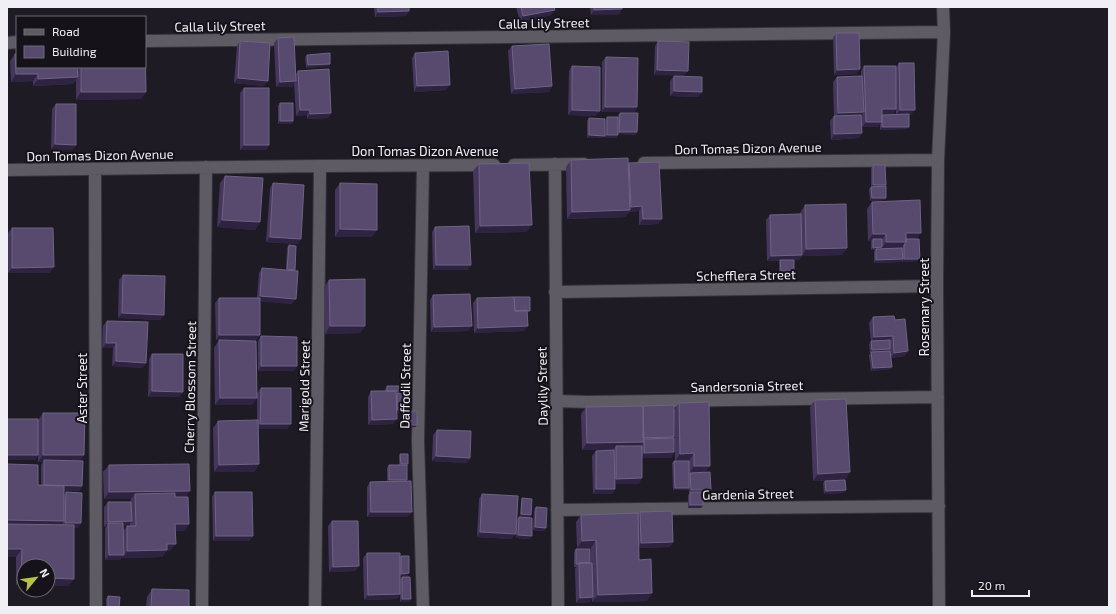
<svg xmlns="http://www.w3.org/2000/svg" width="1116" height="614" font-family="'Exo 2',sans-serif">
<rect width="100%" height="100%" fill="#1e1b24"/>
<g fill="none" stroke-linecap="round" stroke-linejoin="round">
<defs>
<path id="street" d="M145,41L944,32
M7,43L17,42
M644,163L938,160
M555,164L558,607
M514,165L584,164
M95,169L96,607
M7,170L320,166L494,165
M555,292L937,286
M557,401L588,402L938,397
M557,510L939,506
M202,607L206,167
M315,607L320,166
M423,607L418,441L423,166
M939,607L937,286L938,160L944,32L943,7"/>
</defs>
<use href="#street" stroke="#36353b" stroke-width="14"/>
<use href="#street" stroke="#5e5b65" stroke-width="12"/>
</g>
<path fill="#45365d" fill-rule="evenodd" d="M374,7H409L406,16L375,17Z
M516,7H554L551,15L520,22Z
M590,7H622L619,15H591Z
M836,33L857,74L834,75L833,38Z
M278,38L296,74L298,71L331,113L328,118L307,119V115L296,116L294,83L292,87H276L274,43Z
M240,41L264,86L234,83L237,46Z
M658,41L689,42L654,75L655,46Z
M512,46L552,86L549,92L511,94L508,51Z
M415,53L446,90L414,92L412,58Z
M15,54L17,67H145L146,92L141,99L76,100V80L73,84L33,86V81L11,82L10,61Z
M307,55L330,64L329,66L306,68L305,57Z
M606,57L637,107L634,112H602V62Z
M899,63L911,115H909L907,129L880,130V124L878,127H862V115L859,138L831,140L830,121L834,116L833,82L837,77L861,76V71L864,66L896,68ZM896,109V115H882V114H893Z
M572,66L596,116L568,115L569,71Z
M674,76L702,92L698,97L670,96V81Z
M244,88L269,145L266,150H240V93Z
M280,103L293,121L292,124H278V106Z
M56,104L76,145L72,150L51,149L52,109Z
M620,113L636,135L618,134L616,138H605L606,120L607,117H618V115Z
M589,118L603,138H587V121Z
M571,160L628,164L629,163L662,219L658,224L639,225V211L629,212L625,217L567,219L566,167Z
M479,164L532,225L526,232L475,233L473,171Z
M873,165L886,185L885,186L886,198L884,200L870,201L869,189L871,187V168Z
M225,176L260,222L255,230L217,227L220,183Z
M273,183L298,244L266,242L270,188Z
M340,183L372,237H335V190Z
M872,202L917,239L919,261L902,262V260L901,262L874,263V251L875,250H871V241H868L867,209Z
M805,205L847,248L842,255L802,256L799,260H794L792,274H779V263L780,261H767L766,220L770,215L800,214V213Z
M435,227L471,265L467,270H433L432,232Z
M12,228L50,273H8V233Z
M289,245L294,270L292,304L260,301V335L256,340H216L215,303L219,298H257L259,273L262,268L286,270L287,248Z
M123,275L164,315L160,320L118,318L119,280Z
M329,280L365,326L360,333L325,334L324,287Z
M433,295L472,326L468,331L431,332L430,300Z
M477,298L528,314H527L524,331L474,333L473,303Z
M873,317L895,320L905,356L891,358L892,367L890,369L871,371L869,355L871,353H870L869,344L871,342L869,323Z
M107,321L143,368L112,366L113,348H102L103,326Z
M261,336L297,366L294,371H258V341Z
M219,340L257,398L252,405H215L214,348Z
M152,354L183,392L179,397H148L149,359Z
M387,386L408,393L407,412L397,413L393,424L368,425V397L371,391H385V389Z
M261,388L287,429H258L259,464L254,472H214L213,428L218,421L257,420V393Z
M815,400L850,472L845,480L813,481L810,407Z
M679,403L705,473L711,490L709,493H703V505L701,508H688V495L690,493H689V489L688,490H673L672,463L674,461H675L674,410Z
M586,407L674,437V452L671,458H642L639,484H615L612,494H593L592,456L596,451L613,450H582L581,414Z
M409,411L417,425L415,427L407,428V413Z
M43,413L84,455L80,461L82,486L79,491H64V495L66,492L81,523L78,528H74V579L68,586L24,566V585H16V557L38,485H41V465L43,462H38V455L35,460H7V419L38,420Z
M437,430L470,458L467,463L432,461L433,435Z
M400,454L408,464L407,466L406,481L408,517H367V487L370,482L387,481V468L389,465H399V457Z
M109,465L186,497L189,524L184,531H175L170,551H166L162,557L122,558V557L120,560H105V528L106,527H104V507L108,502H130L131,499H104L103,472ZM130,523V526H127L123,531V526H128Z
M825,481L846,490L844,493L824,494L823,483Z
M215,492L253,536L249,541H213L212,497Z
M482,494L512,539L477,537L479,499Z
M522,498L531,515L529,518L520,517L521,501Z
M536,507L546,528L544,531L533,530L534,510Z
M640,512L673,542L670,547L639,548V560L647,601L592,602V598L590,602L576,603L575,569L576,567H574V552L576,549L590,563H591V548H577L576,522L581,515H638Z
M519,517L532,536L530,539L516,538L517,520Z
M332,521L359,566L355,571L329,572L328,526Z
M367,553L400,557L401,556L409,573L407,576H400V579L402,577L409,602H400V594L397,599L364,600L363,558Z
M152,589L189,607H146L147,597Z
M108,596L119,607H106V599Z"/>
<path fill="#2e2340" d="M622,9L619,15H591L594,10Z
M555,10L551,15L520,22L523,16Z
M409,11L406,16L375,17L378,12Z
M330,64L329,66L306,68L308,65Z
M860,69L857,74L834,75L837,70Z
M657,70L688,71L684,76L654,75Z
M16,74H38L33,81L11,82Z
M78,77L73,84L33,86L38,79Z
M238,78L268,81L264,86L234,83Z
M296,81L292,87H276L280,82Z
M450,85L446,90L414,92L417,86Z
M552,86L549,92L511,94L515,89Z
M674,91L702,92L698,97L670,96Z
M81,92H146L141,99L76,100Z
M605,107H637L634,112H602Z
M882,109H896L893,114H878Z
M300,110H310L307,115L296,116Z
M572,110L600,111L596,116L568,115Z
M900,110H915L911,115H896Z
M864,112L860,118H835L838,113Z
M331,113L328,118L307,119L310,114Z
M280,121H293L292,124H278Z
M866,122H882L878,127H862Z
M882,127H909L907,129L880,130Z
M619,132H637L636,135L618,134Z
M862,133L859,138L831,140L834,134Z
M589,135L605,136L603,138H587Z
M607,135H618L616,138H605Z
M55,144L76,145L72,150L51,149Z
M244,145H269L266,150H240Z
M873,185H886L884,187H871Z
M872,198H886L884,200L870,201Z
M642,206L639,211L629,212L625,217L567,219L572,212L629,210L631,207Z
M643,219H662L658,224L639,225Z
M222,220L260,222L255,230L217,227Z
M532,225L526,232L475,233L480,226Z
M340,229L377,230L372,237H335Z
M906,233H921L916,240L903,241Z
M873,234H886L881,241L873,239L871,241H868Z
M270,237L301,239L298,244L266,242Z
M886,242H906L901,249H881Z
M882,247L880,250L876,249L875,250H871L873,248Z
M847,248L842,255L802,256L799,260L767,261L771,256L802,255L806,249Z
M903,259L901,262L874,263L876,260Z
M904,259H920L919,261L902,262Z
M436,265H471L467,270H433Z
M54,267L50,273H8L12,268Z
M781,271H794L792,274H779Z
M260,296L296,299L292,304L257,301Z
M122,313L164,315L160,320L118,318Z
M330,326H365L360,333L325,334Z
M472,326L468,331L431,332L434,327Z
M528,326L524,331L474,333L478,328Z
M219,335H260L256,340H216Z
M893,336L889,341L871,342L874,337Z
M106,343H116L113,348H102Z
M890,349L889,351L870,353L872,350Z
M908,351L905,356L891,358L894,353Z
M116,361L146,363L143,368L112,366Z
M261,366H297L294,371H258Z
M892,367L890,369L871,371L873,368Z
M152,391L183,392L179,397H148Z
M409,391L408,394L397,393V394L387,392Z
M220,398H257L252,405H215Z
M397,410H408L407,412L396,413Z
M397,419L393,424L368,425L372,420Z
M260,424H291L287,429H257Z
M409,425H417L415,427L407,428Z
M674,437L671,442H644L638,449L616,446L613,450H582L587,443L643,438Z
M674,452L671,458H640L644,453Z
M694,453L689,461H675L680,454Z
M7,455H38L35,460H7Z
M43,455H84L79,463L44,460L43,462H38Z
M436,456L470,458L467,463L432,461Z
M259,464L254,472H214L219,465Z
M401,464H408L406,466H399Z
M694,466H710L705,473L689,474Z
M850,472L845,480L813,481L818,474Z
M642,478L639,484H613L616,479Z
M389,480H407L405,482H387Z
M44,485L82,486L79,491H41Z
M675,488H689L688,490H673Z
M596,489H615L612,494H593Z
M691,490H711L709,493H689Z
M846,490L844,493L824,494L826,491Z
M190,491L185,498L135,494L131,499H104L109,492Z
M690,505H703L701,508H688Z
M371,512H412L408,517H367Z
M521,514L531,515L529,518L520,517Z
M7,520L64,521L59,528L7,527Z
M132,521L128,526L108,527V523L106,527H104L108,522Z
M65,523H81L78,528H62Z
M175,524H189L184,531H170Z
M535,527L546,528L544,531L533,530Z
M480,532L516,534L512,539L477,537Z
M518,535L532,536L530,539L516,538Z
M216,536H253L249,541H213Z
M596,540L591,548H577L582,541Z
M673,542L670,547L637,548L641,543Z
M167,544H176L170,551H166L162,557L122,558L127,551Z
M7,549H22L16,557H7Z
M109,555H124L120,560H105Z
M359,566L355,571L329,572L333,567Z
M409,573L407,576H399L401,574Z
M21,578H24V585H16Z
M48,578L74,579L68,586H48Z
M652,593L647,601L592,602L598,595Z
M400,594L397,599L364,600L368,595Z
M593,597L590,602L576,603L580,598Z
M402,599H411L409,602H400Z"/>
<path fill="#574a6e" stroke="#6f6483" d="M378,7H409V11L378,12Z
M521,7H554L555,10L523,16Z
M594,7H622V9L594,10Z
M836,33H859L860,69L837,70Z
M294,37L296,81L280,82L278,38Z
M240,41L270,43L268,81L238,78Z
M658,41L689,42L688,71L657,70Z
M145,42L146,92H81V67H145Z
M549,44L552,86L515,89L512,46Z
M448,51L450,85L417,86L415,53Z
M17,53V67H77L78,77L38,79V74H16L15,54Z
M330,53V64L308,65L307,55Z
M606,57L638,58L637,107H605Z
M899,63H914L915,110H900Z
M572,66L600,67V111L572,110Z
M864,66H896V109H882V122H866Z
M329,69L331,113L310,114V110H300L298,71Z
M674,76L702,77V92L674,91Z
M862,76L864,112L838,113L837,77Z
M244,88H269V145H244Z
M280,103H293V121H280Z
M56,104H76V145L55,144Z
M620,113H638L637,132H619Z
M909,114V127H882V115Z
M861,115L862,133L834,134V116Z
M607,117H618V135H607Z
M589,118L605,119V136L589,135Z
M628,158L630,210L572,212L571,160Z
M659,162L662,219H643L642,206L631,207L629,163Z
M529,163L532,225L480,226L479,164Z
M873,165H885L886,185H873Z
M225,176L263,178L260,222L222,220Z
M273,183L304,185L301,239L270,237Z
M340,183L377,184V230L340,229Z
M886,186V198H872L871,187Z
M920,200L921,233H906V242H886V234H873L872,202Z
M846,204L847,248L806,249L805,205Z
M801,214L802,255L771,256L770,215Z
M469,226L471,265H436L435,227Z
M12,228H53L54,267L12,268Z
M873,239H882V247L873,248Z
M906,239H919L920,259H904V245L906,242Z
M289,245L296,246L295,270L287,269Z
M902,248L903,259L876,260V249Z
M780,260H794V271H781Z
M262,268L298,271L296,299L260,296Z
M123,275L165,276L164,315L122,313Z
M365,279V326H330L329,280Z
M470,294L472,326L434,327L433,295Z
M514,297L515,311L527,310L528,326L478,328L477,298Z
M514,297H530V311H515Z
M219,298H260V335H219Z
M894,316L895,320L905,319L908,351L894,353L893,336L874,337L873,317Z
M107,321L148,322L146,363L116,361V343H106Z
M261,336L297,337V366H261Z
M219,340L256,341L257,398H220Z
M890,340V349L872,350L871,341Z
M890,351L892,367L873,368L871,352Z
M152,354H183V392L152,391Z
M387,386H409V391H387Z
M261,388H291V424H260Z
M371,391H396L397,419L372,420Z
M397,393H408V410H397Z
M846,399L850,472L818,474L815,400Z
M709,402L710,466H694V453L680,454L679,403Z
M674,405V437L643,438V406Z
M643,406L644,442L587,443L586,407Z
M409,411H417V425H409Z
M43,413H85L84,455H43Z
M7,419H38V455H7Z
M258,420L259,464L219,465L218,421Z
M437,430L471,431L470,458L436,456Z
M674,438V452L644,453V439Z
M616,446H642V478L616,479Z
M614,450L615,489H596V451Z
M400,454H408V464H401Z
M44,460L83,461L82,486L44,485Z
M674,461H689V488H675Z
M7,464L38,465V485L64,486V521L7,520Z
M189,464L190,491L109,492V465Z
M389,465H407V480H389Z
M710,472L711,490H691L690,473Z
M845,480L846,490L826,491L825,481Z
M411,481L412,512H371L370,482Z
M66,492L82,493L81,523H65Z
M215,492H252L253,536H216Z
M690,492H703V505H690Z
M175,493V497H188L189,524H175L176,544H167V550L127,551V526H136L135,494Z
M482,494L518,496L516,534L480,532Z
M522,498L532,499L531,515L521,514Z
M108,502H131L132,521L108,522Z
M536,507L547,508L546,528L535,527Z
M672,511L673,542L641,543L640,512Z
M638,513L639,560L651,559L652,593L598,595L596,540L582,541L581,515Z
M519,517L532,518V536L518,535Z
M332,521H358L359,566L333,567Z
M108,523H123L124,555H109Z
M7,524L74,525V579L48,578V566H24V578H21L22,549H7Z
M576,549H590V563H579V564H576Z
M367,553H400V594L368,595Z
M401,556H409V573L401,574Z
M579,563H592L593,597L580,598Z
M402,577H410L411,599H402Z
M152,589L189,590V607H151Z
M108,596L120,597L119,607H108Z"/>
<g text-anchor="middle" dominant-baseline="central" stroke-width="4" stroke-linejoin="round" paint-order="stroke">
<g font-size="13" fill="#f0eff5" stroke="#15121a">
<text transform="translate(544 23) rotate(-1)">Calla Lily Street</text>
<text transform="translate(220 26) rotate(-1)">Calla Lily Street</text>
<text transform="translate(748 148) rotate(-1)">Don Tomas Dizon Avenue</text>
<text x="425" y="151">Don Tomas Dizon Avenue</text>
<text transform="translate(100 155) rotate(-1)">Don Tomas Dizon Avenue</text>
<text transform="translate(746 275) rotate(-1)">Schefflera Street</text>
<text transform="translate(924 307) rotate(-90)">Rosemary Street</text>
<text transform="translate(304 386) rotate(-89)">Marigold Street</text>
<text transform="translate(405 386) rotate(-89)">Daffodil Street</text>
<text transform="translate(542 386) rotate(-91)">Daylily Street</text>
<text transform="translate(747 386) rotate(-1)">Sandersonia Street</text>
<text transform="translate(190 387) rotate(-89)">Cherry Blossom Street</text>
<text transform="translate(82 388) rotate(-90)">Aster Street</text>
<text transform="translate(748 494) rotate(-1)">Gardenia Street</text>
</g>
</g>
<rect width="1116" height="614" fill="none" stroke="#f0eff5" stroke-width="16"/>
<rect x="16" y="16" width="130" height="52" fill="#15121a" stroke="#6d6a72"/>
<rect x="24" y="29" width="20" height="6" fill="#5e5b65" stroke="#6d6a72"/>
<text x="52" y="36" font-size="12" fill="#f0eff5">Road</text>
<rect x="24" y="46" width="20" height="12" fill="#574a6e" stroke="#6d6a72"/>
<text x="52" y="56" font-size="12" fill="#f0eff5">Building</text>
<g transform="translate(36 578) rotate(61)"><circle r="19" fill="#15121a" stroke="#6d6a72"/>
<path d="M0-3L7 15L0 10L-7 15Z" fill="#b7c148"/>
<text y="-6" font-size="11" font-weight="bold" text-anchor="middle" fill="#f0eff5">N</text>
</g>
<path d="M972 590v6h57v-6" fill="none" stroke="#f0eff5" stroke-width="2"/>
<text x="978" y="590" font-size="12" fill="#f0eff5" stroke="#15121a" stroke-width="3" paint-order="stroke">20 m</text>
</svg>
